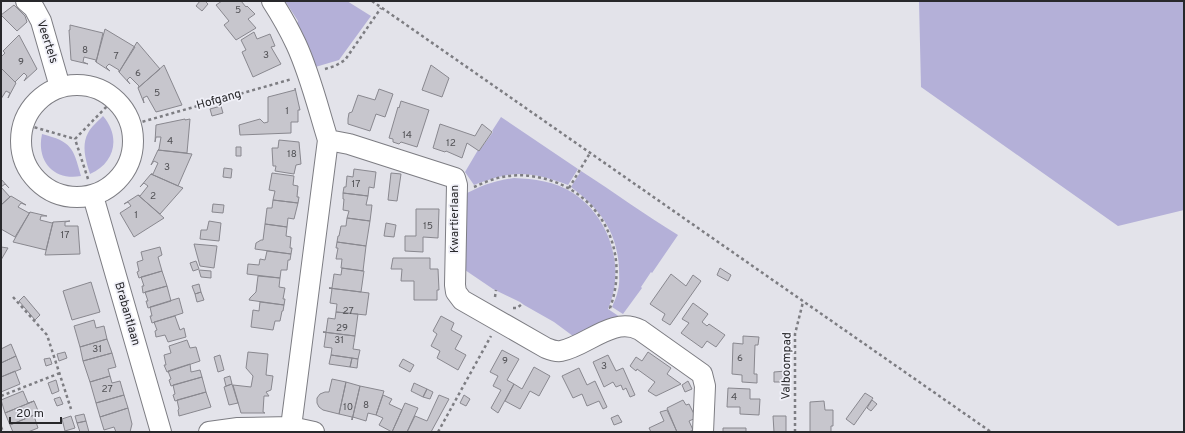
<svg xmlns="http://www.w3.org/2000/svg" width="1185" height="433" font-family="Overpass,sans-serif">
<rect width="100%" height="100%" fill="#e3e3ea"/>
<path fill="#b4b0d8" d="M285,1H347L371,16L339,60L312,68L295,28L298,21Z
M919,1H1184V210L1118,226L921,87Z
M103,116C121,137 115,163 90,174C86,161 81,146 88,133C91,127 98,121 103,116Z
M501,117L578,169L568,185C529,171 513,170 474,185L465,172L478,150L479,151L493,132L492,131Z
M42,134C72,142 73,147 81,176C54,181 36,161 42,134Z
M581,171C614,192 645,215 678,235L652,273L651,272L641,287L642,288L623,314L612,307C614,302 617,296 618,290C620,283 619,275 619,268C617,231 600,209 571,187Z
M514,178C534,179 555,181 573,193C610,217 626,268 608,309L620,317L618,320L577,339L554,322L524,305L520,302L493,289L465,270L462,196C480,186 493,181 514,178Z"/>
<path fill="#c7c6cd" stroke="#89888f" d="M200,1H205L208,4L202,11L196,6Z
M222,1H241L246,7L247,6L255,14L248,19L256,28L236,40L224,25L229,21L216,5Z
M14,5L25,16L27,22L17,31L1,15Z
M70,25L103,33L96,62V60L84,57L83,62L88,64L71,60L69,30H70Z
M105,29L135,47L119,72V70L109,64L106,67L110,71L96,62Z
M254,32L257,39L270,34L275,46L271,47L281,64L253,77L242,52L246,50L241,40Z
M19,35L37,69L24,81L27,76L24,73L15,82L16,83L1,68V57L5,53L3,51Z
M137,42L160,69L138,88L139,86L130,77L127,80L130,84L119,72Z
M164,65L182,105L156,112L147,96L143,98L144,103L138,88Z
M431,65L449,78L442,97L422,90Z
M1,68L16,83L8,98L10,93L6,91L1,99Z
M295,88L300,110H298V122H291V133L240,135L239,125L260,119L264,123L268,122V97L295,90Z
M379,89L393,94L385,117L376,114L370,131L348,124V119L349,113L352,112L358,95L375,100Z
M401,101L429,110L417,147L401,142L399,144L393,142V139L389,138L398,107L399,108Z
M221,106L223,113L212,116L210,109Z
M185,119V120L190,119L187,153L158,150L159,149L161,137H156L155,142L156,125Z
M440,124L475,136L482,124L492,132L479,151L467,143L462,158L446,151L445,152L433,148Z
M279,140L299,142L301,164L296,165L294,174L275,171L276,166H273L272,148H278Z
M236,147H241V156H236Z
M158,150L192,154L178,186L151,174H153L158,163L154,161L151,165Z
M224,168L232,169L231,178L223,177Z
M354,169L376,172L374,188L369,187L368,196L343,193L344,187H346L347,176L353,177Z
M272,173L294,176L293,185L298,186L297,197H299L298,203L273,200L275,191L269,190Z
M391,173L401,174L397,201L388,200Z
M151,174L183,188L160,214L138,195L140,196L148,186L144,183L140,187Z
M1,179L9,188L5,184L1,187L10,197L11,196L1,205Z
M343,193L368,196L366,205H372L370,221L347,218L349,211L343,210L344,199H343Z
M138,195L164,218L134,237L120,213L131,206L128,202L124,204Z
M11,196L26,205L21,203L18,207L29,213L30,212L15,237L1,229V205Z
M273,200L298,203L294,219L288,218L287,227L265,224L267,208H272Z
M213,204L224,205L223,213L212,212Z
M416,209H439L438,238L423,237V252L405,251V236H416Z
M30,212L47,216H41L40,220L52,223L53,222L46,250L13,242Z
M347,218L370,221L366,246L337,242L338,236H339L341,226H346Z
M70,221L65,222V226H78L80,254L45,255L53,222Z
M209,221L221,223L219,241L200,239L201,230H207Z
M386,223L396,225L394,237L384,236Z
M265,224L287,227L286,236L291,237L290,248H292L291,254L255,249L256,243L261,240H263Z
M337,242L366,246L363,271L341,268L342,259H336L338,248H336Z
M194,244L217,246L214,268L200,266Z
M1,247L8,248L1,260Z
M160,247L162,255L158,257L162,271L139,278L137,272L139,271L137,262L143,260L141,252Z
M267,251L291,254L290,260H288L287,270H281L280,278L247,274L248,264L259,265L260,259L265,260Z
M393,258H430V269H438L439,290H437V300H414V281H401L402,269H391Z
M196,261L199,269L193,271L190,263Z
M342,268L364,271L361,292L329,288H332L334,274L341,275Z
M720,268L731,275L728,281L717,275Z
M199,270L211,271V278L201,277Z
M162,271L167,286L143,293L142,286H144L141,277Z
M671,274L686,286L693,275L701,281L670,325L662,320L665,314L650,304Z
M258,276L280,278L279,287L285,288L283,299H285L284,305L249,300L250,298L256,292Z
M91,282L100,312L72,320L63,291Z
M199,284L201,292L195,294L192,286Z
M167,286L171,301L148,308L146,301H148L145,292Z
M329,288L369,293L366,315L336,312L337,304L330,303L332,289Z
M201,292L204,300L197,302L195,294Z
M24,296L40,315L35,320L19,301Z
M179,298L183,313L152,323L150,316H152L150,307Z
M260,302L284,305L283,311H282L280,321H275L273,330L251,327L253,310L259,311Z
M693,303L708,314L702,322L707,326L709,324L725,335L716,347L707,341L702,348L681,333L689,323L682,319Z
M336,312L358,314L355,336L323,332H326L328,318L335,319Z
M175,316L180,330L184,328L186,337L168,342L165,335L156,337L155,331L157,330L154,322Z
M441,316L454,323L451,330L462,336L455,349L466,355L458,370L437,358L440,351L431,346L437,334L433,331Z
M94,320L96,328L104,326L107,339L80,347L74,326Z
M323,332L355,336L353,349L360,350L358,359L331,355L332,348L324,347L326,333Z
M743,336L759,337L758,345H755L754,374H757V383L742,382V375L732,374L733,343L743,344Z
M107,339L112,353L83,361L80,347Z
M187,340L190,348L196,347L200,361L167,372L164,365H166L164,355L171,353L169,346Z
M11,344L16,356L1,363V349Z
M502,350L519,359L507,380L514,384L498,413L491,408L501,390L493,386L498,376L490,372Z
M65,352L67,358L59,361L57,354Z
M248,352L268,354L266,375L273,376L271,390L266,392L269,396H264L263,412L265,413H241L233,385L251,387L253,376L246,368Z
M648,352L671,368L667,374L681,384L656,396L648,391L655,382L637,369L636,371L630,366L636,357L642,361Z
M112,353L116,367L108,369L110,376L90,382L83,361Z
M220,355L224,370L218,372L214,357Z
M331,355L352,358L350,367L329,364Z
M608,355L616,371L623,368L635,395L630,397L626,388L623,390L621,385L616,387L613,382L604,387L593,362Z
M16,356L21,369L1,377V363Z
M50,358L52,364L46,366L44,359Z
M352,358L358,359L357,368L350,367Z
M403,359L414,365L410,372L399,366Z
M190,364L191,372L200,370L202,377L171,386L169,380L171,379L168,371Z
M534,367L550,376L539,396L530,391L520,409L505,401L514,384L522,389Z
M579,368L587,385L595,381L607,407L603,409L599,401L587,406L582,394L573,398L562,376Z
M15,371L20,384L1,392V377Z
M786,371L785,382H774V372Z
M110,376L112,383L120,381L124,395L96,403L90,382Z
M230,376L232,384L226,386L224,378Z
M202,377L206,392L175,401L173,395L175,394L173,385Z
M332,379L346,382L339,414L323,410L319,407L317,403V398L320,394L325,392H329Z
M56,380L59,391L52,394L48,383Z
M688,381L692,389L685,392L682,385Z
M346,382L360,386L352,420V417L339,414Z
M414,383L427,389L423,397L411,391Z
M232,384L238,403L229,405L224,387Z
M360,386L384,391L376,415L368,413L366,421L353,417L352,420Z
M728,388L750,389V399H760L759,415L740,414V407H727Z
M427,389L433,392L430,399L423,397Z
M23,391L28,403L34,401L5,413L1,400Z
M206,392L211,407L179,416L178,410L179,409L177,400Z
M865,393L873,398L854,425L846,419Z
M124,395L128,408L100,417L96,403Z
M383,395L392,399L389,404L402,410L392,432L379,425L383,418L376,415Z
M439,395L449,399L431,432H407L415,416L427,421Z
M464,395L470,399L466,406L460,403Z
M60,397L63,404L57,406L54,399Z
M683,400L686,405L689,404L696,418L689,421L693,430L689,432H677L667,408Z
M872,400L877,404L871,411L867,408Z
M34,401L39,413L10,425L5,413Z
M824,401L825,410H833V426H831V432H810V402Z
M405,403L418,408L407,432H392Z
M128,408L132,424L130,432H116L114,427L104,430L100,417Z
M667,410L677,432H651L649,428L664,421L660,412Z
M39,413L34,416L38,428L28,432H13L10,425Z
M84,414L86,421L77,423L75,416Z
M618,415L622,422L614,425L611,418Z
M71,416L75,428L65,431L62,419Z
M773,416H786V432H774Z
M86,421L89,432H80L77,423Z
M723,428H746V432H723Z"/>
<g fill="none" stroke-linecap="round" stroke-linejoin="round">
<defs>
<path id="street" d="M26,1L34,8L41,21L60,87
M272,1C281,15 289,29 296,44C310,74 318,108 328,140
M21 141a56 56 0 1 1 112 0a56 56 0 1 1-112 0Z
M93,196L161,432
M291,427L328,140L349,144L455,178L457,185L455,285L456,292L462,300L546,348C551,350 556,352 561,351C587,346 613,316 640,330L702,374L705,386L703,432
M209,432L238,428L291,427L314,432"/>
</defs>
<use href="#street" stroke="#7d7d83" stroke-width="22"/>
<path stroke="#7d7d82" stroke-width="2.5" stroke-dasharray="3 3" stroke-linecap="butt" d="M372,1L991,432
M325,69L335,66L345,60L381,8
M23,124L75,139
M131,125L292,79
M88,179L75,139L114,99
M474,187C485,182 497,177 509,176C521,174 534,176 546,179C603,195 630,253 610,308L612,309
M569,188L590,153
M13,297L47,335L71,409
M495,297L496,290
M513,308H517L522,304
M1,396L60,373
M1,427L3,432
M438,432L491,336
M795,432V334L803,302"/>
<use href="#street" stroke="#fff" stroke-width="20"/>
</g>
<g text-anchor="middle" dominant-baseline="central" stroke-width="3.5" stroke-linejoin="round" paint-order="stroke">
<g font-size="10" fill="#505054">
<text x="238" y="10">5</text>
<text x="85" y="50">8</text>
<text x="266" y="55">3</text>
<text x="116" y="56">7</text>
<text x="21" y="62">9</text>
<text x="138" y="73">6</text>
<text x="157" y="93">5</text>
<text x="287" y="111">1</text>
<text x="407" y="135">14</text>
<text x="170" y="141">4</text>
<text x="451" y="143">12</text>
<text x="292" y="154">18</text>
<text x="167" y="167">3</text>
<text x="356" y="184">17</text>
<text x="153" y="196">2</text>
<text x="136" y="215">1</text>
<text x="428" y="226">15</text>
<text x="65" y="235">17</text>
<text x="348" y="311">27</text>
<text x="342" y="328">29</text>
<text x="339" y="340">31</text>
<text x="97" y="349">31</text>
<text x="740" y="358">6</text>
<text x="505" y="361">9</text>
<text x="604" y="366">3</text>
<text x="107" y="389">27</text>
<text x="734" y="397">4</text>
<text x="366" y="405">8</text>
<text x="348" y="407">10</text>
</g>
<g font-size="12" fill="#28282b" stroke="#f0f0f8">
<text transform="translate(47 42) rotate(72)">Veertels</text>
<text transform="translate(219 100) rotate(-16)">Hofgang</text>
<text transform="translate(455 219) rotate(-90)">Kwartierlaan</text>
<text transform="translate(127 314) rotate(74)">Brabantlaan</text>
<text transform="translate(787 366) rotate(-89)">Valboompad</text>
</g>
</g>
<rect width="1185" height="433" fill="none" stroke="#28282b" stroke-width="4"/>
<path d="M10 417v6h51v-6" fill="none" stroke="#28282b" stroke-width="2"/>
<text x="16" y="417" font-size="12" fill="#28282b" stroke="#f0f0f8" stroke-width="3" paint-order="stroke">20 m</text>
</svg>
